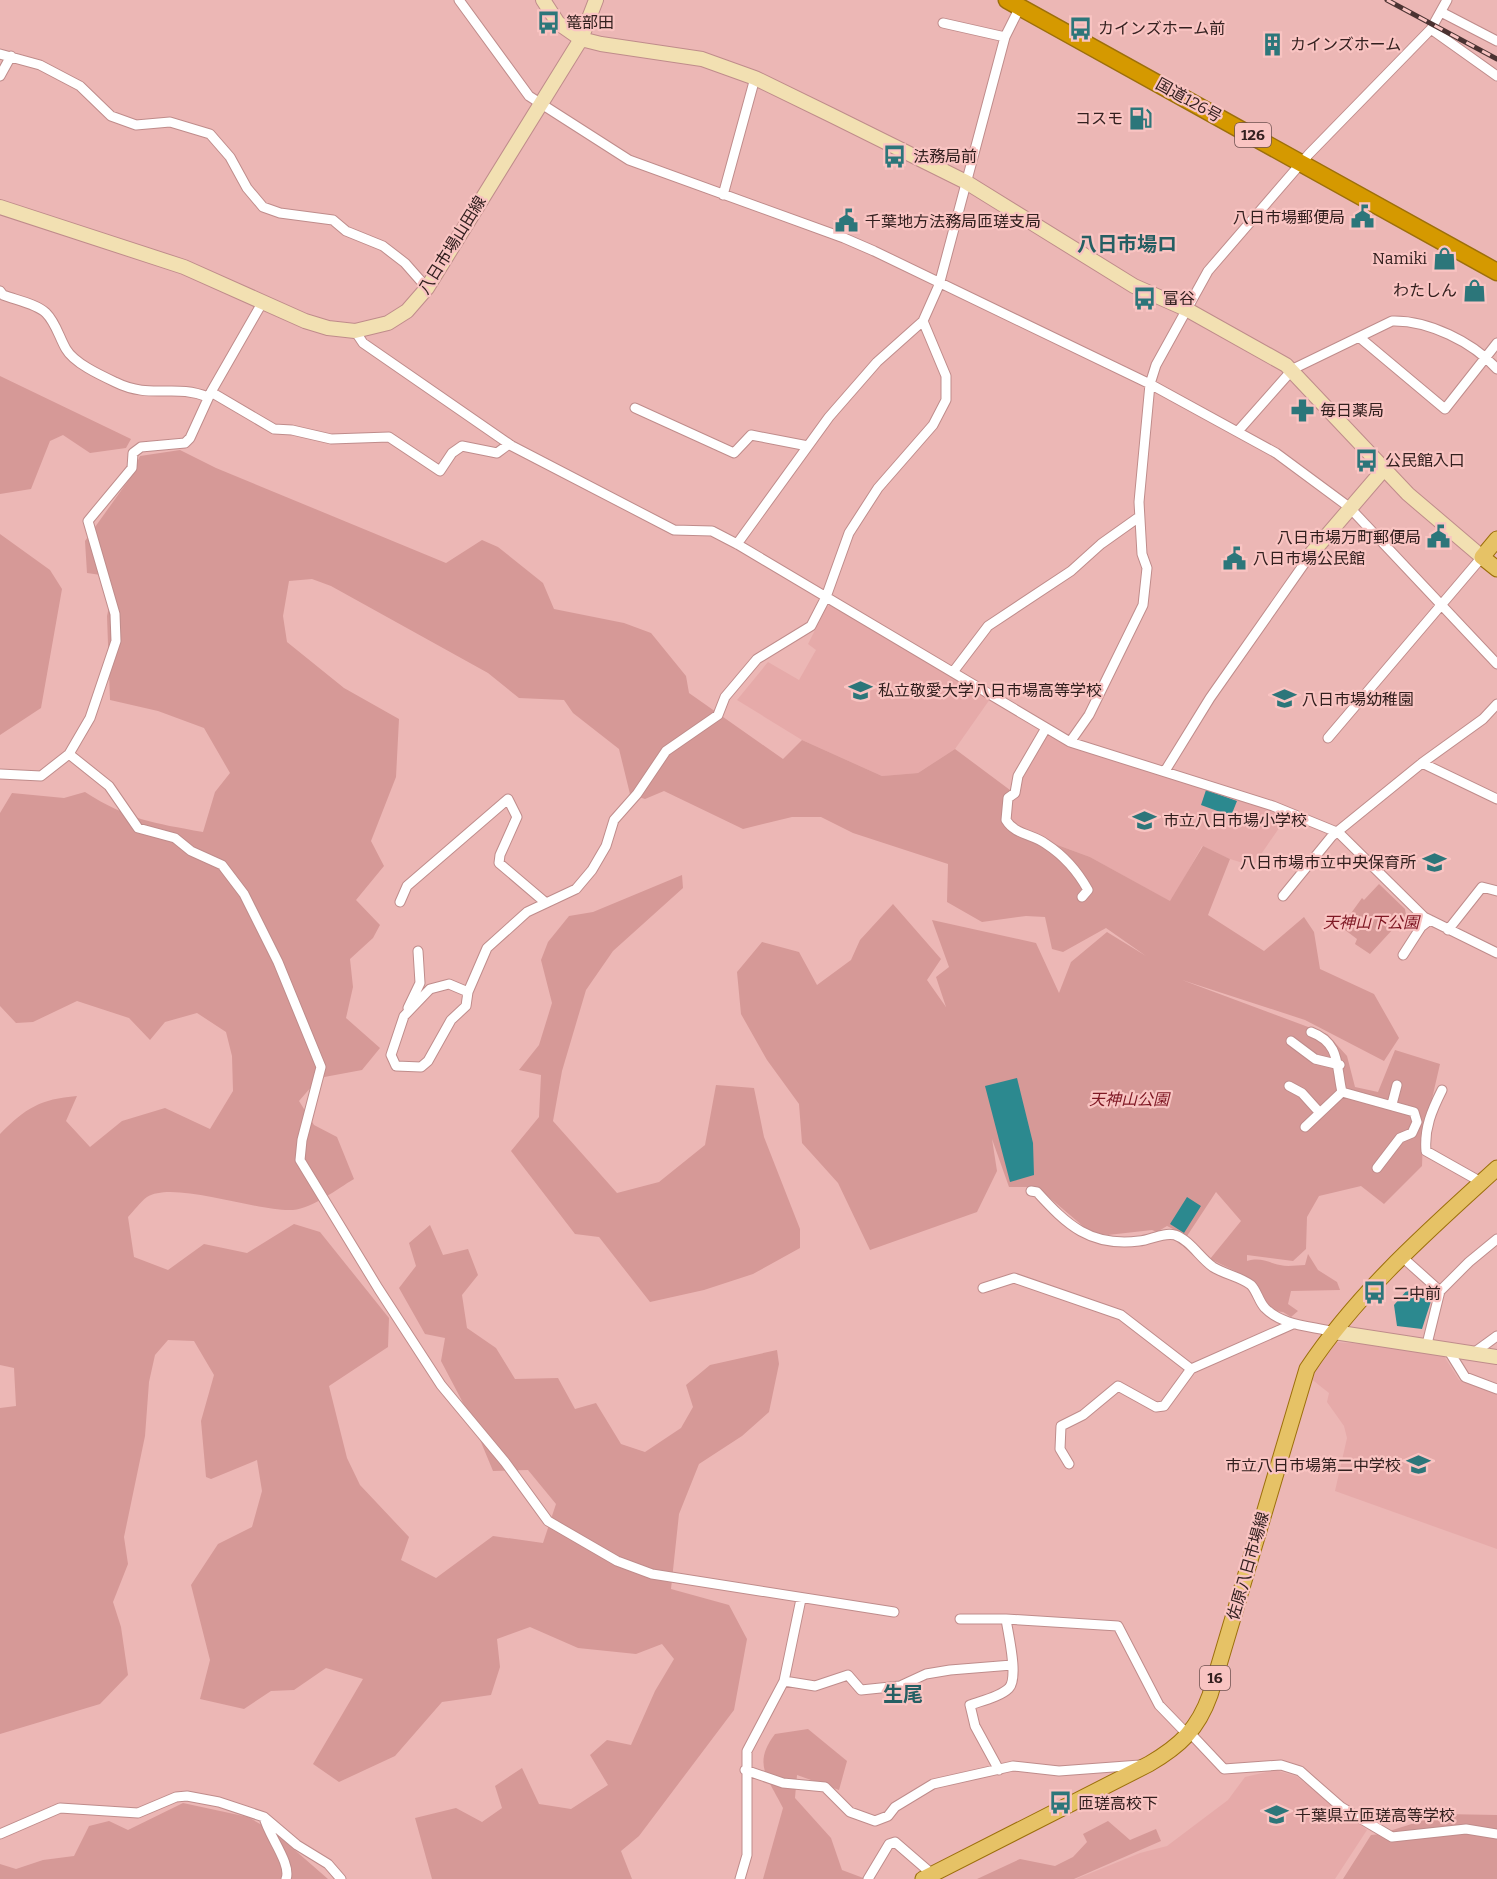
<svg xmlns="http://www.w3.org/2000/svg" width="1497" height="1879" font-family="Bitter,'Noto Sans JP',serif">
<rect width="100%" height="100%" fill="#ecb7b5"/>
<path fill="#e6aaa9" d="M832,603L990,699L955,749L918,773L882,776L802,740L737,700L768,662L799,680L816,650L808,644L826,608Z
M1047,735L1068,746L1288,815L1253,866L1230,859L1202,846L1171,902L1090,857L1003,825L1014,793Z
M1335,1342L1435,1349L1444,1356L1459,1380L1497,1392V1549L1335,1491L1347,1438L1344,1426L1327,1402L1329,1393L1310,1378Z
M1275,1770L1296,1776L1367,1830L1335,1879H1076L1140,1853L1167,1846L1228,1800L1245,1777Z"/>
<path fill="#d69997" d="M0,376L131,439L126,448L90,453L63,435L50,441L31,489L0,494Z
M180,450L216,468L446,563L482,540L498,547L543,583L554,609L624,623L651,633L686,676L689,693L783,759L802,740L882,776L918,773L955,749L1014,793L1003,825L1090,857L1170,901L1203,846L1230,859L1208,915L1264,951L1304,917L1314,932L1320,969L1374,994L1399,1038L1384,1061L1305,1020L1182,980L1327,1034L1347,1056L1355,1087L1378,1092L1395,1050L1440,1064L1423,1138L1422,1166L1384,1204L1361,1186L1319,1196L1307,1217L1306,1249L1293,1261L1247,1255V1261C1261,1257 1267,1262 1280,1265C1288,1267 1297,1265 1305,1265L1308,1254L1318,1270L1337,1282L1340,1290L1291,1291L1288,1304L1298,1311L1291,1317L1283,1312L1274,1311L1237,1272L1210,1259L1241,1221L1216,1192L1187,1236L1167,1226L1157,1232L1152,1230L1108,1235L1091,1233L1037,1187H1009L992,1139L997,1171L977,1212L870,1250L838,1183L802,1143L799,1104L767,1060L741,1014L737,972L762,942L799,952L817,985L851,960L860,940L893,904L941,959L927,980L946,1007L936,977L949,967L932,920L1036,943L1059,993L1071,962L1107,932L1146,956L1106,928L1063,952L1052,949L1045,917L1026,916L982,922L947,902L948,864L853,833L821,817H792L743,829L664,791L645,799L630,794L619,749L573,713L564,700L519,698L488,673L331,586L312,579L289,581L283,616L287,642L344,688L399,719L396,777L371,841L384,866L356,900L380,925L373,938L350,959L353,987L346,1018L380,1048L362,1070L319,1078L299,1101L314,1125L337,1137L354,1179C337,1189 313,1208 293,1210C256,1212 174,1180 147,1197C140,1202 134,1211 128,1217L134,1257L168,1270L204,1244L247,1253L294,1224L320,1232L389,1318L388,1347L329,1386L347,1458L360,1485L409,1537L401,1560L436,1578L493,1536L543,1543L556,1504L528,1470L493,1471L471,1418L441,1361L445,1338L425,1334L399,1288L416,1266L409,1243L430,1225L443,1255L468,1249L478,1275L462,1295L467,1328L496,1348L515,1379L558,1378L575,1409L596,1403L621,1444L645,1452L681,1428L693,1407L686,1385L710,1365L777,1350L779,1364L769,1412L742,1436L699,1464L679,1514L671,1589L729,1605L747,1639L734,1710L639,1836L621,1851L632,1879H648H432L415,1818L456,1808L482,1822L502,1808L495,1786L522,1768L539,1804L571,1809L608,1785L590,1755L607,1740L631,1745L655,1691L674,1659L662,1644L636,1654L578,1648L530,1627L497,1639L500,1667L491,1695L442,1702L395,1756L339,1782L313,1764L363,1679L326,1668L294,1690L271,1691L244,1709L200,1699L210,1660L191,1585L218,1544L252,1527L262,1491L257,1460L211,1479L206,1477L201,1421L214,1375L194,1341L168,1340L155,1355L149,1382L145,1436L124,1537L128,1564L113,1602L121,1627L128,1675L100,1704L0,1734V1408L16,1406L14,1368L0,1365V1134C26,1108 40,1099 77,1096L66,1121L90,1147L122,1121L165,1108L210,1129L233,1091L232,1056L226,1032L197,1013L165,1022L150,1040L129,1018L77,1001L33,1022L16,1023L0,1006V813L12,793L64,798L85,792C129,820 153,823 203,832L215,792L230,773L204,728L158,711L110,700L107,616L113,588L108,576L87,573L85,541L128,481L140,456Z
M0,534L50,570L62,589L41,708L0,735Z
M682,875L683,888L613,951L586,990L562,1071L553,1121L617,1193L659,1182L705,1145L716,1085L754,1088L764,1137L800,1229V1248L753,1274L704,1290L650,1302L599,1237L575,1234L511,1151L539,1117L541,1075L519,1070L539,1045L552,1003L541,960L548,942L569,916L593,912Z
M1379,884L1405,909L1406,915L1370,954L1355,944L1357,939L1341,927L1362,898L1364,900Z
M808,1729L847,1761L839,1790L797,1775L795,1798L831,1838L842,1870L866,1879H763L783,1808C768,1778 752,1764 775,1734Z
M183,1803L248,1817L274,1832L328,1879H0V1864L16,1869L43,1860L74,1856L89,1826L109,1821L128,1830Z
M1443,1814L1497,1815V1879H1343L1371,1835L1380,1834Z
M1108,1821L1130,1840L1156,1829L1161,1841L1074,1879H977L1020,1859L1055,1866L1073,1857L1087,1842L1083,1834Z"/>
<path fill="#2c898f" d="M1206,790L1237,801L1231,816L1201,805Z
M1017,1078L1033,1143L1034,1175L1010,1182L985,1086Z
M1187,1197L1201,1206L1184,1233L1170,1224Z
M1420,1288L1432,1298L1422,1329L1397,1326L1394,1305L1408,1289Z"/>
<g fill="none" stroke-linecap="round" stroke-linejoin="round">
<defs>
<path id="street" d="M459,0L529,96L629,160L844,238L874,251L1150,384L1276,453L1349,507L1497,664
M1441,12L1497,41
M943,23L1005,37
M1431,29L1497,76
M0,54L40,65L80,86L111,116L136,125L170,122L210,134L230,157L247,188L263,207L280,213L333,220L346,231L383,246L405,263L427,288
M0,76L11,56
M723,195L755,78
M0,291L3,295C16,300 37,304 46,313C56,323 59,337 66,349C74,363 100,375 115,382C151,400 174,383 208,397
M355,331L363,343L512,446L674,530L712,531L737,544L1070,742L1273,806L1339,833L1424,917L1497,953
M1359,337L1445,409L1497,343
M211,392L274,429L292,430L331,439L389,437L440,471L452,453L462,446L497,453L509,444
M635,408L734,453L751,435L808,446
M1239,430L1293,369L1392,321C1428,320 1473,342 1497,369
M737,544L829,417L877,362L923,321L939,285L1005,37L1020,7
M953,672L988,626L1071,571L1101,544L1139,517
M1046,728L1018,776L1015,793L1008,798L1006,820C1015,835 1033,834 1046,844C1063,855 1078,872 1088,890L1082,897
M1328,738L1482,557
M1070,742L1089,715L1143,605L1147,568L1142,554L1139,502L1150,384L1156,365L1208,271L1309,154L1431,29L1447,0
M69,754L109,786L138,828L175,838L191,851L222,865L244,894L278,962L321,1067L302,1140L300,1160L378,1288L441,1385L505,1462L548,1521L617,1561L652,1574L894,1612
M1422,763L1497,799
M1165,771L1210,698L1311,554
M0,774L41,776L69,754L90,718L116,641L115,614L88,521L132,468L133,453L141,447L185,443L190,438L211,392L262,303
M1283,896L1332,836L1422,763L1483,719L1497,704
M400,902L407,886L508,799L517,817L500,855L499,863L546,903
M1448,930L1482,887L1497,891
M1403,955L1421,927L1430,920
M468,992L449,984L430,989L404,1016L391,1055L396,1066L421,1067L428,1061L451,1020L466,1006L468,992L487,948L527,912L576,889L592,870L606,846L614,820L637,794L666,751L718,715L725,697L757,659L811,626L826,597L849,533L878,488L933,425L946,400V376L923,321
M408,1008L420,983L418,951
M1311,1032C1341,1043 1336,1067 1342,1092
M1291,1041L1315,1059L1340,1065
M1289,1086L1302,1093L1320,1113
M1442,1090C1432,1110 1424,1128 1426,1151L1481,1182
M1342,1092L1414,1112L1417,1122L1412,1133L1400,1138L1377,1168
M1392,1104L1397,1085
M1305,1127L1342,1092
M1031,1191L1037,1192C1067,1225 1090,1247 1139,1241C1151,1240 1163,1232 1175,1235C1190,1240 1200,1258 1213,1267C1224,1274 1241,1277 1251,1285C1257,1291 1259,1302 1265,1308C1282,1326 1312,1326 1334,1332
M1401,1256L1440,1291
M983,1288L1014,1278L1121,1315L1191,1369
M1427,1344L1440,1291L1469,1262L1497,1239
M1447,1348L1465,1377L1497,1389
M1475,1352L1497,1336
M1069,1464L1060,1449L1061,1426L1083,1415L1118,1386L1156,1407L1164,1406L1191,1369L1293,1324
M960,1619H1006L1118,1626L1159,1705L1189,1736
M784,1681L815,1686L848,1675L861,1690L900,1686L926,1674L950,1670L1012,1665
M1191,1734L1224,1769L1281,1765L1300,1771L1341,1807L1392,1837L1466,1829L1497,1834
M745,1770L783,1783L825,1787L850,1812L875,1821L888,1816L895,1807L933,1784L1013,1766L1059,1771L1140,1765
M999,1770L975,1726L970,1705C981,1701 1000,1697 1009,1688C1019,1677 1008,1634 1006,1619
M264,1817C268,1835 292,1864 286,1879
M0,1834L60,1808L138,1813L176,1797L187,1796L219,1802L264,1817L297,1845L328,1864L341,1879
M740,1879L747,1855V1751L784,1681L801,1599
M868,1879L889,1844L895,1842L932,1874"/>
<path id="secondary" d="M543,0L558,23L581,39L601,44L702,59L755,78L831,115L966,182L1134,286L1186,309L1286,365L1408,494L1482,557
M0,207L184,267L305,321L328,328L355,331L388,323L407,311L427,288L581,39L596,0
M1311,554L1384,469
M1334,1332L1497,1357"/>
<path id="primary" d="M1497,539L1482,557L1497,569
M923,1879L1149,1764C1180,1746 1198,1729 1210,1695L1307,1369C1358,1292 1429,1230 1497,1168"/>
<path id="highway" d="M1007,0L1497,272"/>
</defs>
<use href="#street" stroke="#bf8c8b" stroke-width="11"/>
<use href="#secondary" stroke="#bf8c8b" stroke-width="16"/>
<use href="#primary" stroke="#9c6f0b" stroke-width="17"/>
<use href="#highway" stroke="#9c6f0b" stroke-width="19"/>
<use href="#street" stroke="#fff" stroke-width="9"/>
<use href="#secondary" stroke="#f2e0b2" stroke-width="14"/>
<use href="#primary" stroke="#e6c266" stroke-width="15"/>
<use href="#highway" stroke="#d59900" stroke-width="16"/>
<defs>
<path id="rail" d="M1387,0L1497,59"/>
</defs>
<use href="#rail" stroke="#4b3332" stroke-width="5"/>
<use href="#rail" stroke="#f9c4c2" stroke-width="3" stroke-dasharray="9" stroke-linecap="butt"/>
</g>
<defs>
<symbol id="bus-bare" viewBox="-9 -9 18 18"><path d="M-5-6H5V4H4V6H2V4H-2V6H-4V4H-5ZM-3.5-4V0h7V-4ZM-3.5 1.2v1.5H-2V1.2ZM2 1.2v1.5H3.5V1.2Z" fill="#2c767a" stroke="#f9c4c2" stroke-width="2.5" paint-order="stroke"/></symbol>
<symbol id="building-bare" viewBox="-9 -9 18 18"><path d="M-4-6H4V6H1V3H-1V6H-4ZM-2.5-4.3h1.7v1.8h-1.7ZM.8-4.3h1.7v1.8H.8ZM-2.5-1h1.7V.8h-1.7ZM.8-1h1.7V.8H.8Z" fill="#2c767a" stroke="#f9c4c2" stroke-width="2.5" paint-order="stroke"/></symbol>
<symbol id="fuel-bare" viewBox="-9 -9 18 18"><path d="M-5.5-6h7V0h2V4h1.3V-2.5L3-4.5l.8-.8L6-3V5H2.5V1h-1V6h-7ZM-4.2-4.7v3.2H.2V-4.7Z" fill="#2c767a" stroke="#f9c4c2" stroke-width="2.5" paint-order="stroke"/></symbol>
<symbol id="civic-bare" viewBox="-9 -9 18 18"><path d="M-.6-6.5H3V-4.5H.6V-3L4-1V1h2V6H-6V1h2V-1L-.6-3ZM-1.2 2.5V6h2.4V2.5Z" fill="#2c767a" stroke="#f9c4c2" stroke-width="2.5" paint-order="stroke"/></symbol>
<symbol id="shop-bare" viewBox="-9 -9 18 18"><path d="M-5-2.5h2.3a2.7 3.5 0 0 1 5.4 0H5L5.5 6h-11ZM-1.5-2.5h3a1.5 2.3 0 0 0-3 0Z" fill="#2c767a" stroke="#f9c4c2" stroke-width="2.5" paint-order="stroke"/></symbol>
<symbol id="pharmacy-bare" viewBox="-9 -9 18 18"><path d="M-2-6h4v4h4v4h-4v4h-4v-4h-4v-4h4Z" fill="#2c767a" stroke="#f9c4c2" stroke-width="2.5" paint-order="stroke"/></symbol>
<symbol id="school-bare" viewBox="-9 -9 18 18"><path d="M0-5L7-2L0 1L-7-2ZM-4 1L0 2.5L4 1V4Q0 6-4 4Z" fill="#2c767a" stroke="#f9c4c2" stroke-width="2.5" paint-order="stroke"/></symbol>
</defs>
<g fill-rule="evenodd">
<use href="#bus-bare" x="532" y="6" width="33" height="33"/>
<use href="#bus-bare" x="1064" y="12" width="33" height="33"/>
<use href="#building-bare" x="1256" y="28" width="33" height="33"/>
<use href="#fuel-bare" x="1124" y="102" width="33" height="33"/>
<use href="#bus-bare" x="878" y="140" width="33" height="33"/>
<use href="#civic-bare" x="1346" y="200" width="33" height="33"/>
<use href="#civic-bare" x="830" y="204" width="33" height="33"/>
<use href="#shop-bare" x="1428" y="242" width="33" height="33"/>
<use href="#shop-bare" x="1458" y="274" width="33" height="33"/>
<use href="#bus-bare" x="1128" y="282" width="33" height="33"/>
<use href="#pharmacy-bare" x="1286" y="394" width="33" height="33"/>
<use href="#bus-bare" x="1350" y="444" width="33" height="33"/>
<use href="#civic-bare" x="1422" y="520" width="33" height="33"/>
<use href="#civic-bare" x="1218" y="542" width="33" height="33"/>
<use href="#school-bare" x="844" y="674" width="33" height="33"/>
<use href="#school-bare" x="1268" y="682" width="33" height="33"/>
<use href="#school-bare" x="1128" y="804" width="33" height="33"/>
<use href="#school-bare" x="1418" y="846" width="33" height="33"/>
<use href="#bus-bare" x="1358" y="1276" width="33" height="33"/>
<use href="#school-bare" x="1402" y="1448" width="33" height="33"/>
<use href="#bus-bare" x="1044" y="1786" width="33" height="33"/>
<use href="#school-bare" x="1260" y="1798" width="33" height="33"/>
</g>
<g text-anchor="middle" dominant-baseline="central" stroke-width="4.5" stroke-linejoin="round" paint-order="stroke">
<g fill="#f9c4c2" stroke="#6e5150" stroke-width="1.5">
<rect x="1235" y="123" width="36" height="24" rx="4.5"/>
<rect x="1200" y="1666" width="30" height="24" rx="4.5"/>
</g>
<g font-size="15" font-weight="bold" fill="#33201f">
<text x="1253" y="135">126</text>
<text x="1215" y="1678">16</text>
</g>
<g font-size="16" fill="#33201f" stroke="#f9c4c2" text-anchor="start">
<text x="566" y="22">篭部田</text>
<text x="1098" y="28">カインズホーム前</text>
<text x="1290" y="44">カインズホーム</text>
<text x="1123" y="118" text-anchor="end">コスモ</text>
<text x="913" y="156">法務局前</text>
<text x="1345" y="217" text-anchor="end">八日市場郵便局</text>
<text x="865" y="221">千葉地方法務局匝瑳支局</text>
<text x="1427" y="258" text-anchor="end">Namiki</text>
<text x="1457" y="290" text-anchor="end">わたしん</text>
<text x="1163" y="298">富谷</text>
<text x="1320" y="410">毎日薬局</text>
<text x="1385" y="460">公民館入口</text>
<text x="1421" y="537" text-anchor="end">八日市場万町郵便局</text>
<text x="1253" y="558">八日市場公民館</text>
<text x="878" y="690">私立敬愛大学八日市場高等学校</text>
<text x="1302" y="699">八日市場幼稚園</text>
<text x="1163" y="820">市立八日市場小学校</text>
<text x="1416" y="862" text-anchor="end">八日市場市立中央保育所</text>
<text x="1393" y="1293">二中前</text>
<text x="1401" y="1465" text-anchor="end">市立八日市場第二中学校</text>
<text x="1078" y="1803">匝瑳高校下</text>
<text x="1295" y="1815">千葉県立匝瑳高等学校</text>
</g>
<g font-size="16" fill="#33201f" stroke="#f9c4c2">
<text transform="translate(1189 100) rotate(29)">国道126号</text>
<text transform="translate(452 245) rotate(-58)">八日市場山田線</text>
<text transform="translate(1248 1566) rotate(-74)">佐原八日市場線</text>
</g>
<g font-size="16" font-style="italic" fill="#7e1723" stroke="#f9c4c2">
<text x="1371" y="922">天神山下公園</text>
<text x="1129" y="1099">天神山公園</text>
</g>
<g font-size="20" font-weight="bold" fill="#255f63" stroke="#f9c4c2">
<text x="1127" y="244">八日市場ロ</text>
<text x="903" y="1694">生尾</text>
</g>
</g>
</svg>
